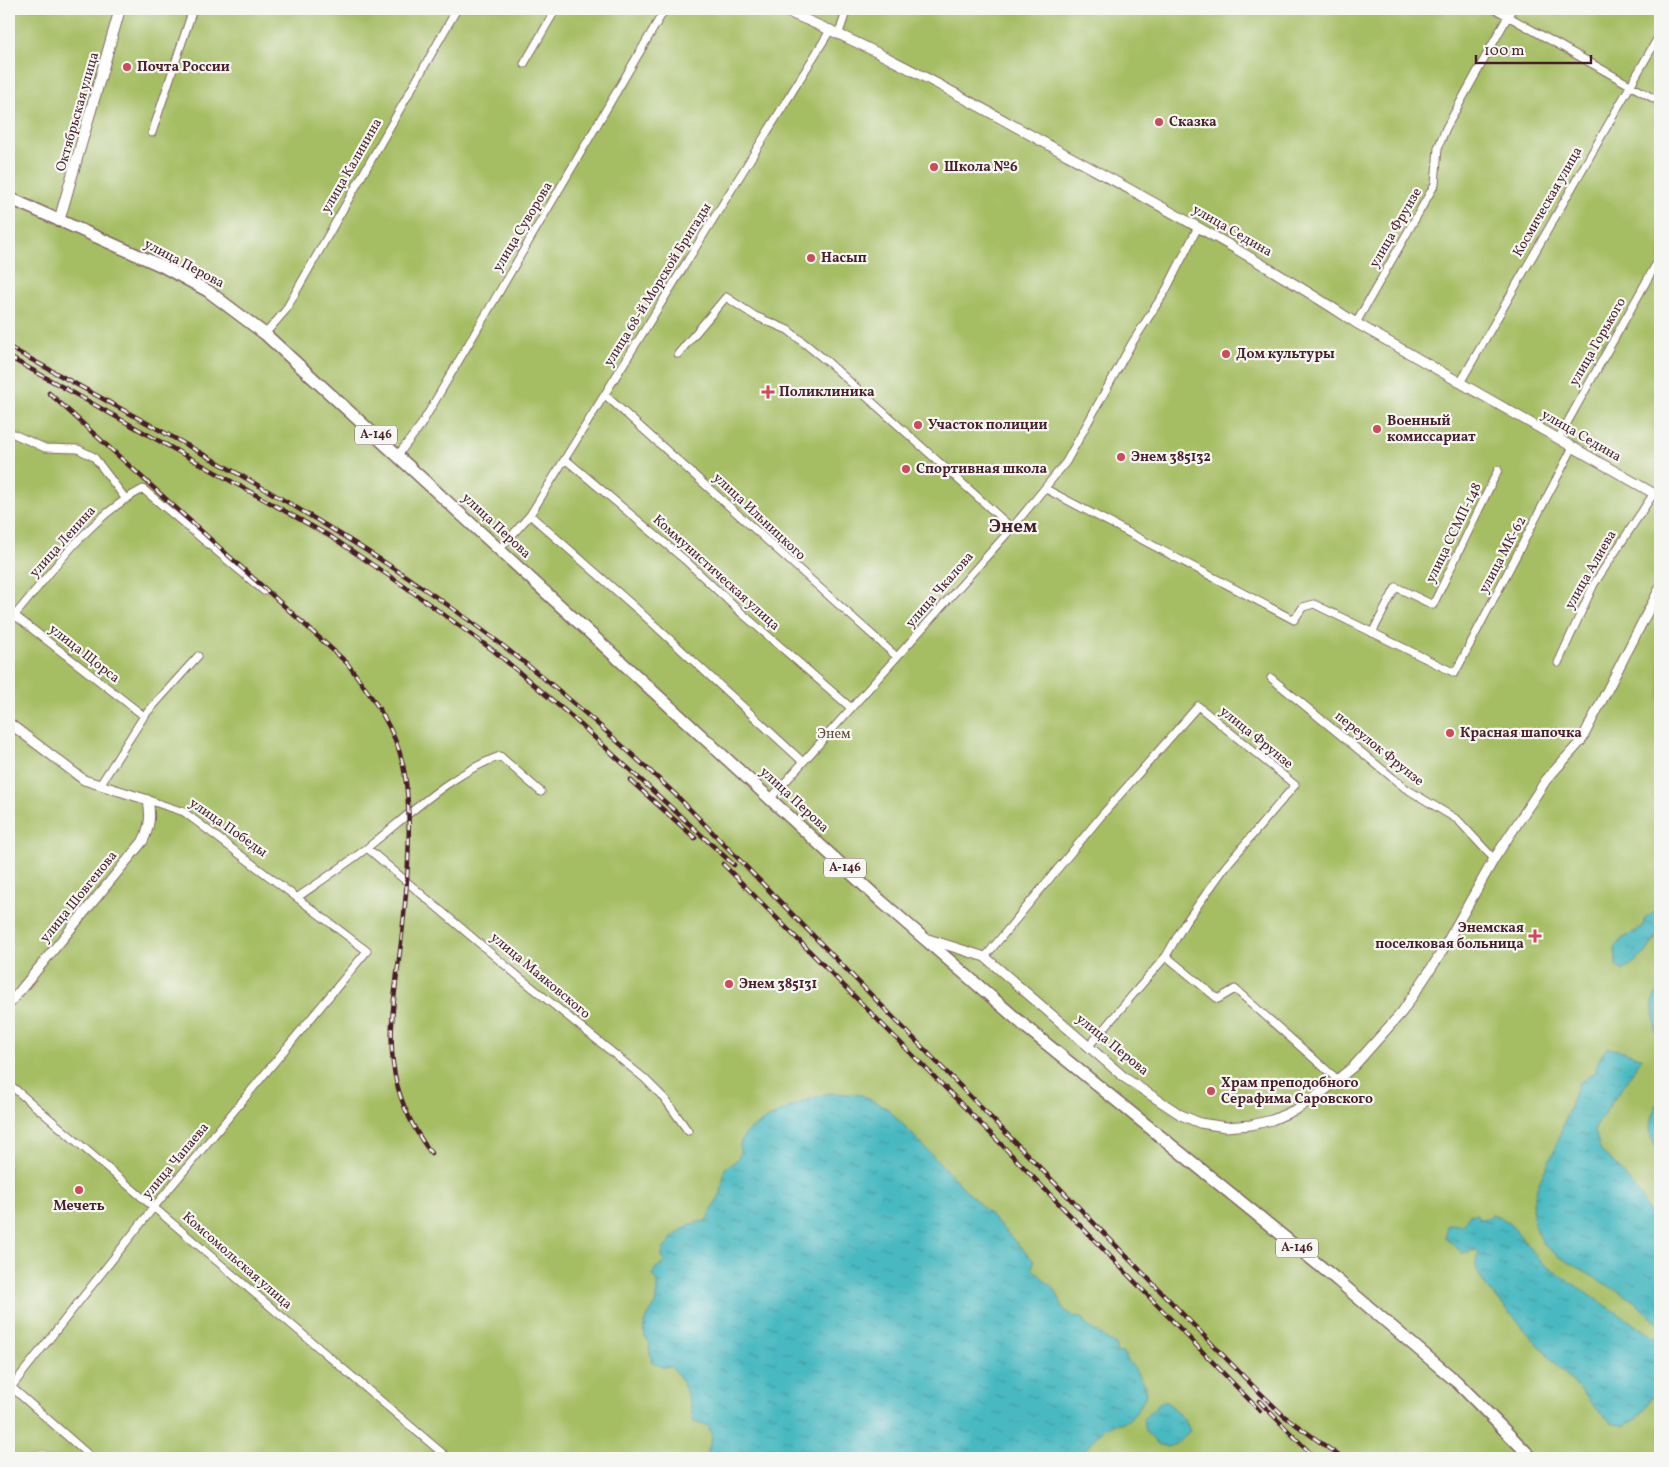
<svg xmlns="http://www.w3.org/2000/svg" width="1669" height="1467" font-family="Vollkorn,serif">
<defs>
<pattern id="water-ripples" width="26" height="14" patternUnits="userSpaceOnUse" patternTransform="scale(1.25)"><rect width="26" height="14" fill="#4ab9c1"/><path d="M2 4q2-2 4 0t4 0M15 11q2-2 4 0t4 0" fill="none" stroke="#40969d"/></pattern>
</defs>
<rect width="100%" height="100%" fill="#f6f6f2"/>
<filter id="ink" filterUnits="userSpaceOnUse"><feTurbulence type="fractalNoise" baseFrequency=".02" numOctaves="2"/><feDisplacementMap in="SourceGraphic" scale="10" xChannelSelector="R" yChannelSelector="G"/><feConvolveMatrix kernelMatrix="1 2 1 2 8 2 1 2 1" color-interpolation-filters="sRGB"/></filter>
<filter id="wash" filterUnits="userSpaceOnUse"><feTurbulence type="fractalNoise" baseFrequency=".0096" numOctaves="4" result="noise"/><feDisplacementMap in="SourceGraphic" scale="20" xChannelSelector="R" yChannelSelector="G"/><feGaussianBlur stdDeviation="1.12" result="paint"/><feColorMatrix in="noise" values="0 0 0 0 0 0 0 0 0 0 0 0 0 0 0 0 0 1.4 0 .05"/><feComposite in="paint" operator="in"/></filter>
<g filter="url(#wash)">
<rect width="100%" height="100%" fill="#f1e9d5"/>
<path fill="#a6be63" stroke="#786e47" d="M9,9H1660V1458H9Z"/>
<path fill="url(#water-ripples)" stroke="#4a6c76" d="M1660,907V931L1646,953L1623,971L1616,966L1615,946L1622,939L1642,927L1645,918Z
M1660,989V1033L1656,1032C1655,1019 1648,998 1660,989Z
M1607,1048L1623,1051L1642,1058L1594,1129L1601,1151L1618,1167L1640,1195L1660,1236V1322L1653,1319L1634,1301L1558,1256L1543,1244L1534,1223L1532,1207L1538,1185L1553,1153L1578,1084L1595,1072L1600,1057Z
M831,1093L862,1095L888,1109L1034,1261L1032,1268C1045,1281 1059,1290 1063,1309L1072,1316L1083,1319L1086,1325L1116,1345V1352L1123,1353L1144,1383L1146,1394C1141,1406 1134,1420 1120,1423C1116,1424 1108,1425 1105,1428C1095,1437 1088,1446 1080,1458L1061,1456L1050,1458H712L707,1452L712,1439L709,1426L693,1422C693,1410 682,1374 672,1368C668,1365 665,1368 661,1367L652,1362L649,1348L650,1343L645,1338L644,1322L655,1305L657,1292V1282L652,1275L656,1268L665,1263L662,1257L663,1250L673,1237L690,1224L706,1221L721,1193L725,1168C751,1154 732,1151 745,1135C756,1121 813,1096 831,1093Z
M1660,1100V1152C1646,1137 1648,1116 1660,1100Z
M1477,1214L1479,1219L1490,1218L1492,1214C1511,1219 1520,1237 1532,1251C1537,1258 1543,1263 1549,1268L1660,1341V1386L1637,1419L1624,1426L1611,1422L1598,1410L1487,1288C1480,1276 1471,1267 1479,1254L1475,1250L1462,1253L1446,1238L1447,1224L1462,1225L1469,1215Z
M1160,1402H1168L1186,1422L1190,1431L1176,1444L1169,1447L1157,1444L1145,1431L1143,1419Z"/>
</g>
<g filter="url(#ink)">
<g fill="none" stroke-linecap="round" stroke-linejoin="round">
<defs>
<path id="minor" d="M1495,9L1660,102
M839,33L847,9
M524,64L556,9
M152,133L193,9
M1356,323L1435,184L1438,148L1446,128L1512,9
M265,334L285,311L457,9
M678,354L726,297L755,316L788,330L829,363L1012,528
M1460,383L1660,34
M605,395L897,657
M9,432L45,448L78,449L94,457L125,498
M1558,439L1660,257
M398,455L421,425L665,9
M565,459L685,560L737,609L850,707
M1046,489L1294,620L1303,607L1314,604L1455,673L1573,447
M530,515L637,609L803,762
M499,550L530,515L831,29
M9,611L144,716
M9,622C49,576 87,518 143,489L264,591
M1372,633L1396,587L1433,605L1498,470
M1558,663L1594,584L1654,493
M1271,678L1405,788L1458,820L1494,859
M100,785L144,716L198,656
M771,798L1012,528L1066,462L1132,343L1166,290L1198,227
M367,848L518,976L644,1078L665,1099L688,1131
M298,897C321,881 345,865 367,848C409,815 450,774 500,756L541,792
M1166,956L1218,999L1235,989L1338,1080
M985,957L1102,815L1198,706L1295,785L1226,866L1185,923L1166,956L1088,1047
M9,1084L448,1458
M9,1385L92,1458
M9,1390L154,1207L367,951L184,812L148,800"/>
<path id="tertiary" d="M780,9C876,47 965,99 1056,149C1157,204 1259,259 1356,323L1660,497
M9,723L84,780L148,800C151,816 150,826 143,841L9,1004
M928,939L985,957L1125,1078L1181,1115L1200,1123L1226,1127L1251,1125L1272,1120L1297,1109L1325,1090L1354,1066L1402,1012L1438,958L1494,859L1546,780L1581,741L1660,588"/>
<path id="secondary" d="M59,221L120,9"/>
<path id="trunk" d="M9,198L162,266L208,291L265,334L881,901L1027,1028L1336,1279L1457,1382L1532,1458"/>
</defs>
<use href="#minor" stroke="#846666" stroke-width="9"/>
<use href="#tertiary" stroke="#846666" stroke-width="11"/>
<use href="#secondary" stroke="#846666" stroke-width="12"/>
<use href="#trunk" stroke="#846666" stroke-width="14"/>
<use href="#minor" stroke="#fff" stroke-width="7"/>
<use href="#tertiary" stroke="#fff" stroke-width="9"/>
<use href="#secondary" stroke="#fff" stroke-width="10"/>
<use href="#trunk" stroke="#fff" stroke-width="11"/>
<defs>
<path id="rail" d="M9,347C148,425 292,498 423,588C514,649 597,721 677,796L1253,1386L1284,1416L1342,1458
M9,357L333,538L407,588L494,651L571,716L734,865
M49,393L347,663C370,694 395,727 403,765C414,816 407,891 401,943C391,1025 377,1081 431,1153
M630,780L695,838
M723,864L1003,1146L1260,1411
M1259,1401L1315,1458"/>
</defs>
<use href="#rail" stroke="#4a1f2b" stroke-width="4.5"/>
<use href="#rail" stroke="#f6f6f2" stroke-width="2.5" stroke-dasharray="8" stroke-linecap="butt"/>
</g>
</g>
<g fill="#d1495b" stroke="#f6f6f2" stroke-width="2">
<circle cx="127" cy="67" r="5"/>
<circle cx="1159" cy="122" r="5"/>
<circle cx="934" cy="167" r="5"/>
<circle cx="811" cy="258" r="5"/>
<circle cx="1226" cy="354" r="5"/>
<path d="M765.5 384.5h5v5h5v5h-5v5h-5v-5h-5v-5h5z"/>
<circle cx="918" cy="425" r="5"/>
<circle cx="1377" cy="429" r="5"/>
<circle cx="1121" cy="457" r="5"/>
<circle cx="906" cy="469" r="5"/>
<circle cx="1450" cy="733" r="5"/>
<path d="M1532.5 928.5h5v5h5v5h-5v5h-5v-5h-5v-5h5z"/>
<circle cx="729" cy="984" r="5"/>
<circle cx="1211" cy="1091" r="5"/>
<circle cx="79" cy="1190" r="5"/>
</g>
<g text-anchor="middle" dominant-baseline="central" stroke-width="4.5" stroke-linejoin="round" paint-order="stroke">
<g fill="#f6f6f2" stroke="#7e6067" stroke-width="1">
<rect x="355" y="425.5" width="42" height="19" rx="4"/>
<rect x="824" y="858.5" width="42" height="19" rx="4"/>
<rect x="1276" y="1238.5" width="42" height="19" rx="4"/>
</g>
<g font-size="12" font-weight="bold" fill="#4a1f2b">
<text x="376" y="435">А-146</text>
<text x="845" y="868">А-146</text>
<text x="1297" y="1248">А-146</text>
</g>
<g font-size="14" font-weight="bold" fill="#4a1f2b" stroke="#f6f6f2" text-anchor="start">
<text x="137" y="67">Почта России</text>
<text x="1169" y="122">Сказка</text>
<text x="944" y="167">Школа №6</text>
<text x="821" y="258">Насып</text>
<text x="1236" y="354">Дом культуры</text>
<text x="779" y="392">Поликлиника</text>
<text x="1387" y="421">Военный<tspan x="1387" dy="16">комиссариат</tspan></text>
<text x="928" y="425">Участок полиции</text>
<text x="1131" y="457">Энем 385132</text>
<text x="916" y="469">Спортивная школа</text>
<text x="1460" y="733">Красная шапочка</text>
<text x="1524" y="928" text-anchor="end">Энемская<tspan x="1524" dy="16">поселковая больница</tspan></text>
<text x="739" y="984">Энем 385131</text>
<text x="1221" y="1083">Храм преподобного<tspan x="1221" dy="16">Серафима Саровского</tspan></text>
<text x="79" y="1206" text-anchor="middle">Мечеть</text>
</g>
<g font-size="14" fill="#4a1f2b" stroke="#f6f6f2">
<text transform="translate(78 112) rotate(-74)">Октябрьская улица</text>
<text transform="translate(352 166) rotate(-60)">улица Калинина</text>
<text transform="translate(1548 202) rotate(-60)">Космическая улица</text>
<text transform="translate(523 227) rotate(-59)">улица Суворова</text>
<text transform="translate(1396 228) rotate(-60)">улица Фрунзе</text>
<text transform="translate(1232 231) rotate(30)">улица Седина</text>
<text transform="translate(184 264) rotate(28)">улица Перова</text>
<text transform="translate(658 285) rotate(-58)">улица 68-й Морской Бригады</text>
<text transform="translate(1598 342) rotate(-60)">улица Горького</text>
<text transform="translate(1581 436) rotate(30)">улица Седина</text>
<text transform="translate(759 517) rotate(43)">улица Ильницкого</text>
<text transform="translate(496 526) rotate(43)">улица Перова</text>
<text transform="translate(1454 533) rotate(-64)">улица ССМП-148</text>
<text transform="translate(63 542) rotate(-48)">улица Ленина</text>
<text transform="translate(1503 555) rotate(-62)">улица МК-62</text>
<text transform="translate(1591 570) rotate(-60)">улица Алиева</text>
<text transform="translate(716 573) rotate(42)">Коммунистическая улица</text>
<text transform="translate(940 590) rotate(-49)">улица Чкалова</text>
<text transform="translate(84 654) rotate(38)">улица Щорса</text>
<text transform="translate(1256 738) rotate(39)">улица Фрунзе</text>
<text transform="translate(1379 749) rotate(39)">переулок Фрунзе</text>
<text transform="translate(794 800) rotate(43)">улица Перова</text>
<text transform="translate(228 828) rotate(35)">улица Победы</text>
<text transform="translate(79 897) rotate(-51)">улица Шовгенова</text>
<text transform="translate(540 976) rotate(40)">улица Маяковского</text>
<text transform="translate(1112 1045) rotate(39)">улица Перова</text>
<text transform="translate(176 1161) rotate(-50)">улица Чапаева</text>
<text transform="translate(237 1261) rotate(41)">Комсомольская улица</text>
</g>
<g font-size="14" fill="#664f3c" stroke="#f6f6f2">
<text x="834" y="734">Энем</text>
</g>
<g font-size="19" font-weight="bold" fill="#4a1f2b" stroke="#f6f6f2">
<text x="1013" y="527">Энем</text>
</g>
</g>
<rect width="1669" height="1467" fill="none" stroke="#f6f6f2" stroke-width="30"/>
<path d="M1476 55v8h115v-8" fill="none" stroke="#4a1f2b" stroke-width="2.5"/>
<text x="1484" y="55" font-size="15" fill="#4a1f2b" stroke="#f6f6f2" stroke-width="4" paint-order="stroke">100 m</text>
</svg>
